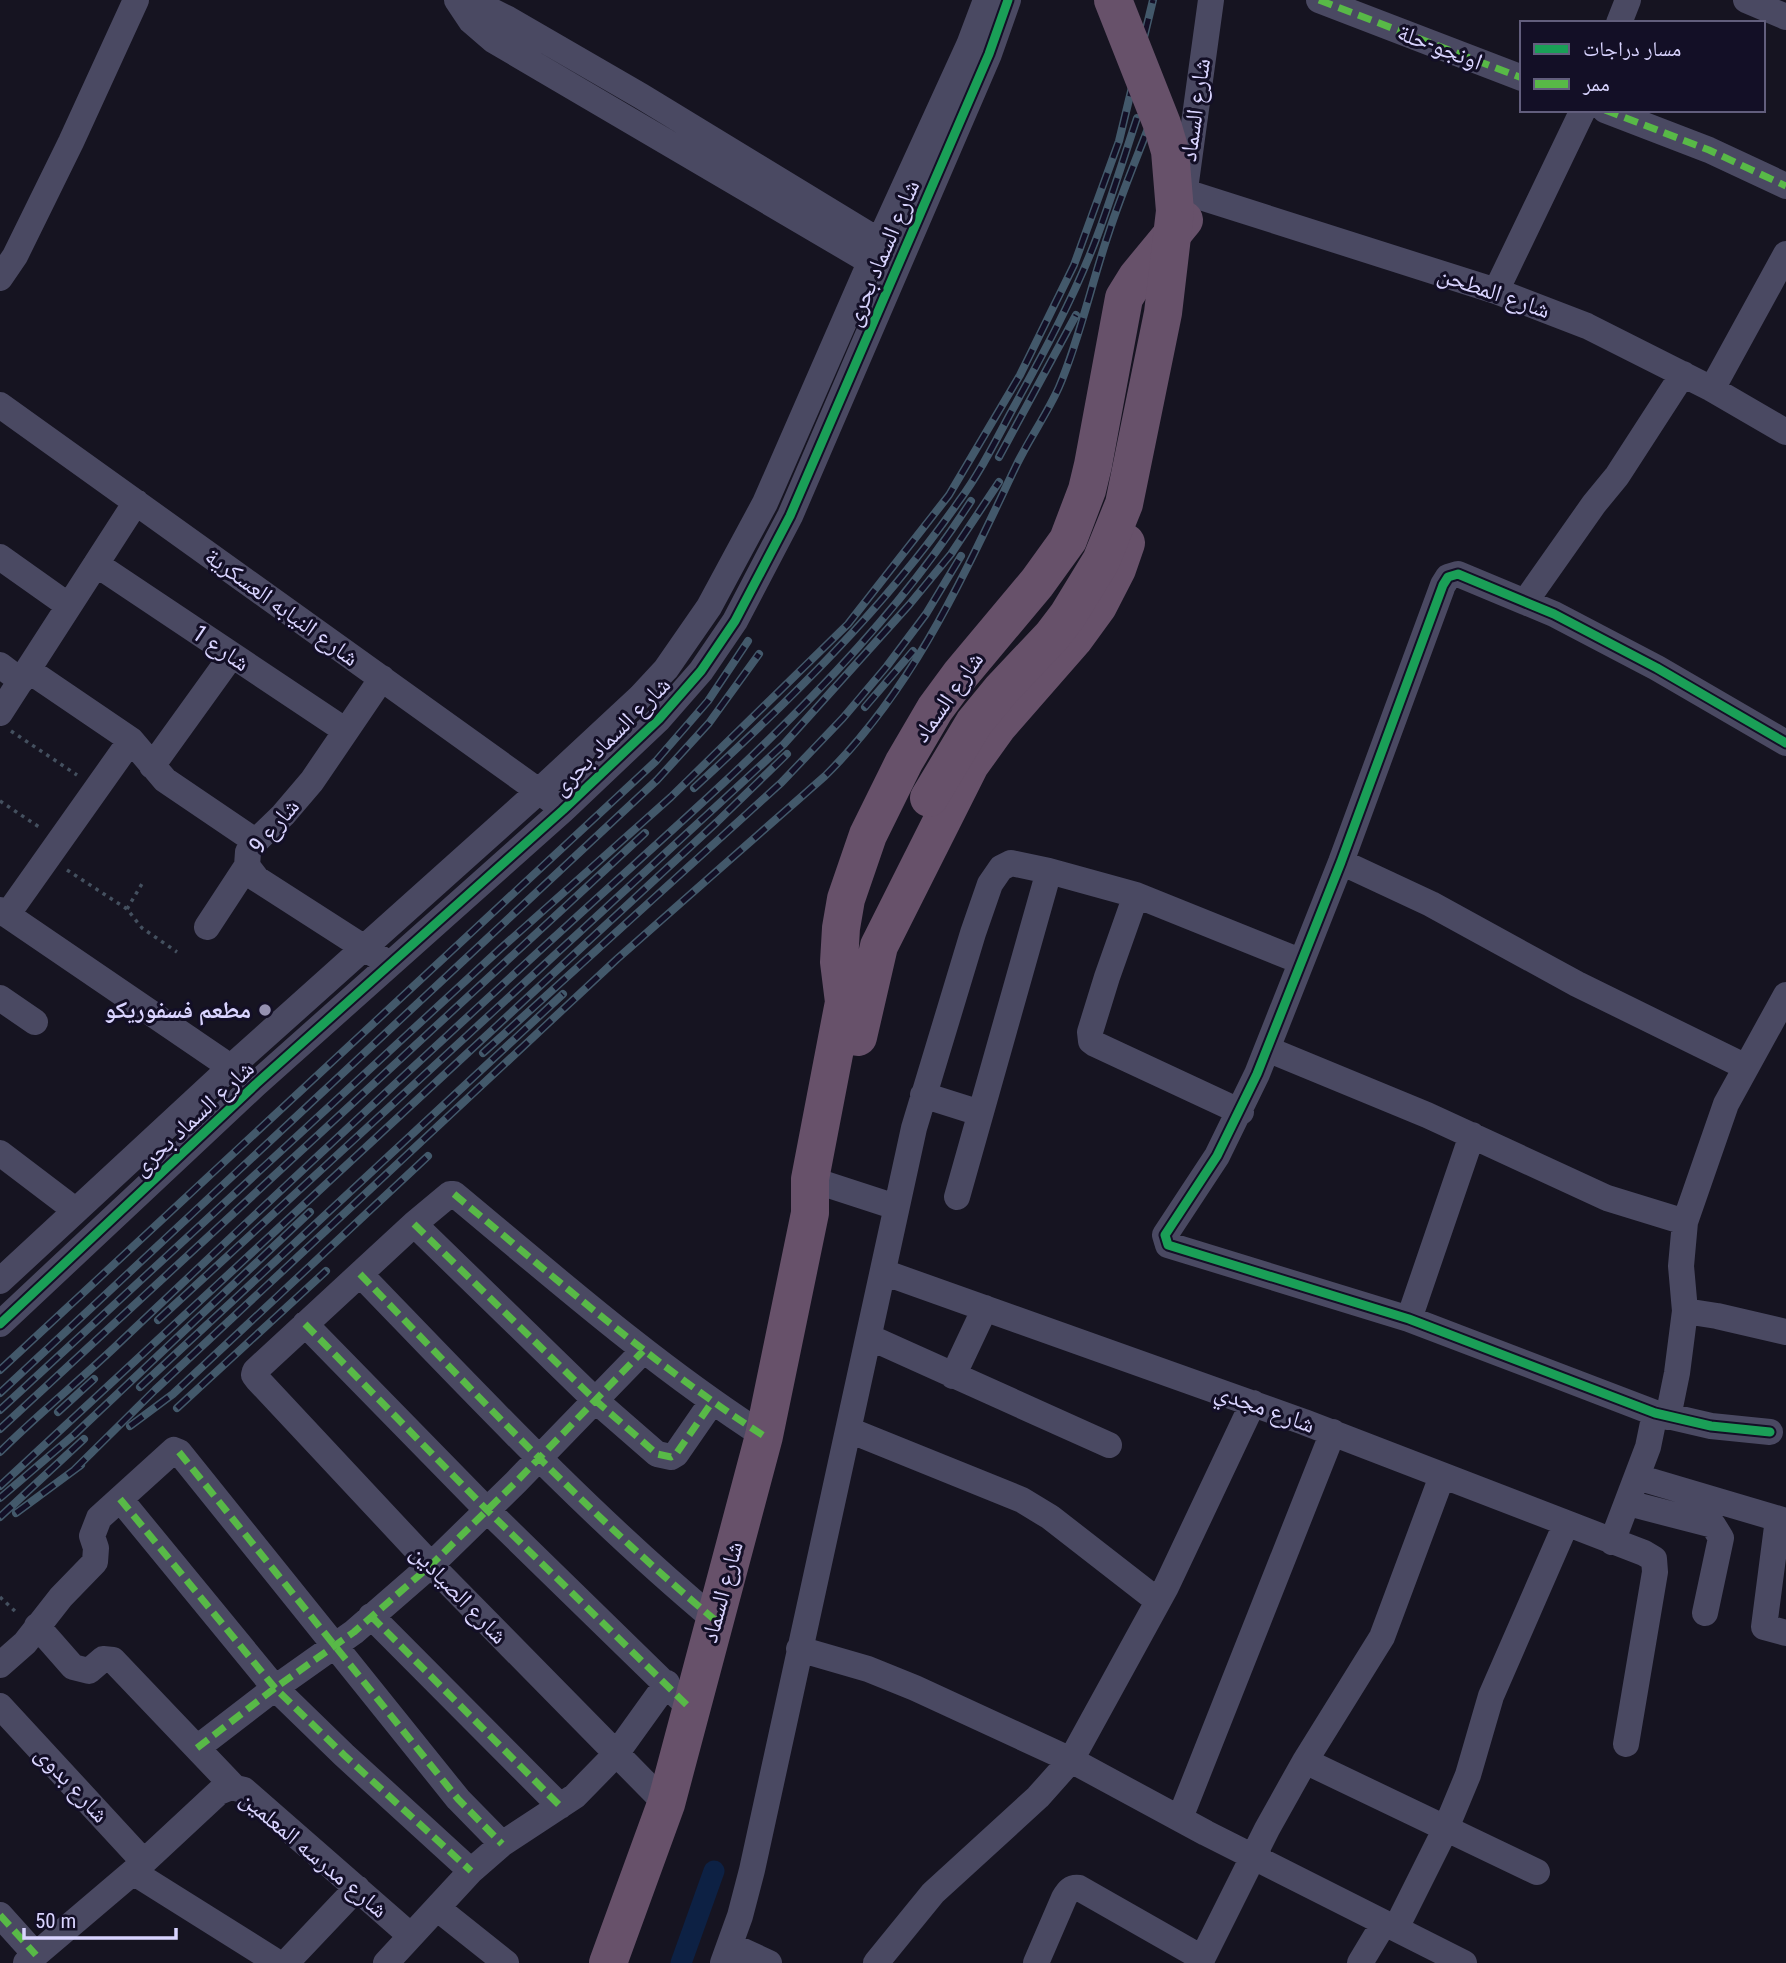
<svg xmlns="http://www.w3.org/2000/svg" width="1786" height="1963" font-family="'Roboto Condensed','Noto Naskh Arabic',sans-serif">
<rect width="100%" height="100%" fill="#161421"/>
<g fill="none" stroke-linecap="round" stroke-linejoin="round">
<path stroke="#0d2144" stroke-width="21" d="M681,1963L714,1871"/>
<path stroke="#44505f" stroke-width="3.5" stroke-dasharray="3.5 5" stroke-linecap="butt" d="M11,731L77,775
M0,801L42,829
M67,870L127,909L142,928L177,952
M127,909L143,882
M0,1597L18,1614"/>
<path stroke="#4a4962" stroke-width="26" d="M457,0L471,21L493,40L886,271
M1319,0L1522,78
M1746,0L1786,17
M458,1L484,7L508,19L641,96L894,250
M1619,23L1628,0
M1605,110L1709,150L1786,186
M1186,182L1211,0
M1185,192L1496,291L1587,326L1712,389L1786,432
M0,278L15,256L71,142L136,0
M1496,291L1583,110
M1712,389L1786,254
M0,405L551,800
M0,557L69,606
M96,564L346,731
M1525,602L1594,504L1617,476L1683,374
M0,665L21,681
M28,670L131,740L165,780L255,841
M0,713L136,502
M152,766L232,655
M1341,862L1431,904L1577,984L1746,1067
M1136,895L1107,977L1090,1032L1091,1041L1095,1044L1241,1112
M0,910L245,1077
M7,915L131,740
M207,927L247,866
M380,958L257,879L247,866L248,852L251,846L283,815L312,781L382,678
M1786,995L1726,1104L1685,1222L1681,1266L1685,1311L1717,1316L1786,1332
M0,998L35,1022
M1267,1049L1427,1115L1607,1198L1685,1222
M923,1095L980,1113
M0,1153L75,1210
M810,1179L896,1207
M957,1197L1049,871
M414,1224L595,1400L657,1454L671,1457L676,1454L712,1402
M883,1272L1304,1422L1644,1553L1654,1559L1655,1572L1626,1744
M360,1274C475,1393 588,1514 715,1620
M0,1281L231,1067L539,791L640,697L666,669L709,607L765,503L879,242L969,45L986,0
M1409,1319L1472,1135
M0,1324L256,1084L563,810L659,719L701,671L735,621L790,516L989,54L1008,0
M305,1324L487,1510L691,1709
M869,1337L1109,1445
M953,1376L985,1308
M1668,1417L1677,1373L1685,1311
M849,1430L1022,1500L1050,1517L1158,1601
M1770,1432L1711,1426L1655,1413L1409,1319L1168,1245L1165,1235L1217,1156L1257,1074L1341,862L1443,585L1448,577L1458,574L1554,614L1657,668L1786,743
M1637,1477L1786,1521
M120,1499L275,1688L344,1755L471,1871
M1628,1503L1713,1525L1721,1538L1705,1613
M1778,1519L1764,1627L1786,1633
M1612,1542L1648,1447L1655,1413
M371,1616L560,1806
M37,1626L73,1667L89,1671L103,1659L113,1660L234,1787
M799,1649L868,1669L915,1688L1071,1760L1206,1833L1464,1963
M0,1665L25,1643L61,1597L95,1562L96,1548L92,1536L99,1518L174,1450L179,1452L458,1799L502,1844
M0,1706L144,1862
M197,1748L275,1688L354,1632L431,1565L516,1482L643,1351
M1305,1761L1537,1872
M666,1804L431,1565L257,1379L254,1375L255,1371L414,1224L450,1194H454C555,1278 654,1365 764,1436
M1180,1818L1333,1432
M133,1872L278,1963
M437,1908L506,1963
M0,1915L36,1955
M1396,1928L1446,1828L1468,1775L1491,1696L1566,1524
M730,1945L769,1963
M26,1963L133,1872L219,1792L231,1787L244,1790L411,1936
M286,1963L357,1888
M386,1963L471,1871L502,1844L575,1796L616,1754L667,1683
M723,1963L740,1916L752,1870L914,1128L973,933L990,884L1001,868L1011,863L1049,871L1136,895L1300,961
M876,1963L933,1893L1038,1797L1071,1760L1166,1587L1253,1403
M1036,1963L1064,1898C1068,1891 1071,1887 1079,1888L1202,1958
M1200,1963L1267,1829L1305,1761L1382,1637L1442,1476
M1360,1963L1384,1923"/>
<path stroke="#67516a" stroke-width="38" d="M858,1037L879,946L970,765L998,726L1074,639L1098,606L1117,569L1126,543
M608,1963L666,1804L764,1436L810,1213V1179L844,1002L839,962L841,928L846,899L868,835L904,762L935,709L960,675L1037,583L1068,540L1087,490L1093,465L1124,298L1137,277L1184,220"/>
<defs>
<path id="rail" d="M999,457L1076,315
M865,707L913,651
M694,788C790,700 884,609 959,501C979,474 994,444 1010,414C1042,356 1075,296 1098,234C1112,196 1124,157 1137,118
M483,1053L781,783L843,718L887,666L926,614L961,556
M158,1320L784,744L909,605L951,554L999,482
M0,1370L656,761L708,701L748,641
M140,1387L563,994
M0,1393L657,780L709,723L759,654
M177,1408L326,1271
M0,1410L499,950L671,797L848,624L949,495L1020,375L1074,265L1119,141L1153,0
M58,1412L94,1379
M130,1426L173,1394L428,1156
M0,1429L645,833
M0,1452C37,1415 78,1382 116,1346C270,1200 425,1055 582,912C721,785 868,661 971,501
M74,1470L155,1390L617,959L825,776C914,688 963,577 1016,466C1029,439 1047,414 1059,387C1080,338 1091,285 1108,235C1120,198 1135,162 1149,126
M0,1486L717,822L787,754
M0,1498L75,1434L310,1212
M16,1513L81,1465
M0,1517L84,1439"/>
</defs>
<use href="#rail" stroke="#43596b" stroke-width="8"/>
<use href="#rail" stroke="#130f26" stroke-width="5" stroke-dasharray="16" stroke-linecap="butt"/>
<path stroke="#67516a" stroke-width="38" d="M929,798L974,723L1001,690L1052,636L1068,615L1101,561L1124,504L1163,313L1175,211L1170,151L1162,124L1113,0"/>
<path stroke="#58b947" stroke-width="7" stroke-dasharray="14 7" stroke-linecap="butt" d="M1319,0L1522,78
M1605,110L1709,150L1786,186
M454,1194C555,1278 654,1365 764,1436
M414,1224L595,1400L657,1454L671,1457L676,1454L712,1402
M360,1274C475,1393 588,1514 715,1620
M305,1324L487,1510L691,1709
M179,1452L458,1799L502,1844
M120,1499L275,1688L344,1755L471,1871
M371,1616L560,1806
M197,1748L275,1688L354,1632L431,1565L516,1482L643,1351
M0,1915L36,1955"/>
<defs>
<path id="cycleway" d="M0,1324L256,1084L563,810L659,719L701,671L735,621L790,516L989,54L1008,0
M1770,1432L1711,1426L1655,1413L1409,1319L1168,1245L1165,1235L1217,1156L1257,1074L1341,862L1443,585L1448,577L1458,574L1554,614L1657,668L1786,743"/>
</defs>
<use href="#cycleway" stroke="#130f26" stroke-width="13"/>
<use href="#cycleway" stroke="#1a9f57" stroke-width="9"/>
</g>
<circle fill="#9591b1" stroke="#130f26" stroke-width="2.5" cx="265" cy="1010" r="7"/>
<g text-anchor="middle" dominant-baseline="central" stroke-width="6" stroke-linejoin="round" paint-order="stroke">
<g font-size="24" fill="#d9d4ff" stroke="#130f26">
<text transform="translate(1440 47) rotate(21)">اونجو-حلة</text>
<text transform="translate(1195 110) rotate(-82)">شارع السماد</text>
<text transform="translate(882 253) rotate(-67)">شارع السماد بحرى</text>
<text transform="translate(1494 292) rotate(19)">شارع المطحن</text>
<text transform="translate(282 607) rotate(36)">شارع النيابه العسكرية</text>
<text transform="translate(221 648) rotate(34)">شارع 1</text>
<text transform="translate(948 697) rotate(-55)">شارع السماد</text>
<text transform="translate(611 736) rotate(-45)">شارع السماد بحرى</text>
<text transform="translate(274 826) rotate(-50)">شارع 9</text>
<text transform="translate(193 1118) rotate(-43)">شارع السماد بحرى</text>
<text transform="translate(1265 1408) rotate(20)">شارع مجدي</text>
<text transform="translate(722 1592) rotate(-75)">شارع السماد</text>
<text transform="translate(459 1594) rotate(46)">شارع الصيادين</text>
<text transform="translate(72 1784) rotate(47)">شارع بدوى</text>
<text transform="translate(314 1854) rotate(40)">شارع مدرسه المعلمين</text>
</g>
<g font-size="24" font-weight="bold" fill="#d9d4ff" stroke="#130f26" text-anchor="end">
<text x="251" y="1010">مطعم فسفوريكو</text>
</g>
</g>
<rect x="1520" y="21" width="245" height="91" fill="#130f26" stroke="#625e7d" stroke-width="2"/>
<rect x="1534" y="44" width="35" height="10" fill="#1a9f57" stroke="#625e7d" stroke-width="2"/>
<text x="1583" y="56" font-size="21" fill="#d9d4ff">مسار دراجات</text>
<rect x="1534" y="79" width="35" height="10" fill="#58b947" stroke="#625e7d" stroke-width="2"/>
<text x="1583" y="91" font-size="21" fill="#d9d4ff">ممر</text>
<path d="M24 1928v10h152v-10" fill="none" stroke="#d9d4ff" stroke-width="3.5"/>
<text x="35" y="1928" font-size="21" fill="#d9d4ff" stroke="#130f26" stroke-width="5" paint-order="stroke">50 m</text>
</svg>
